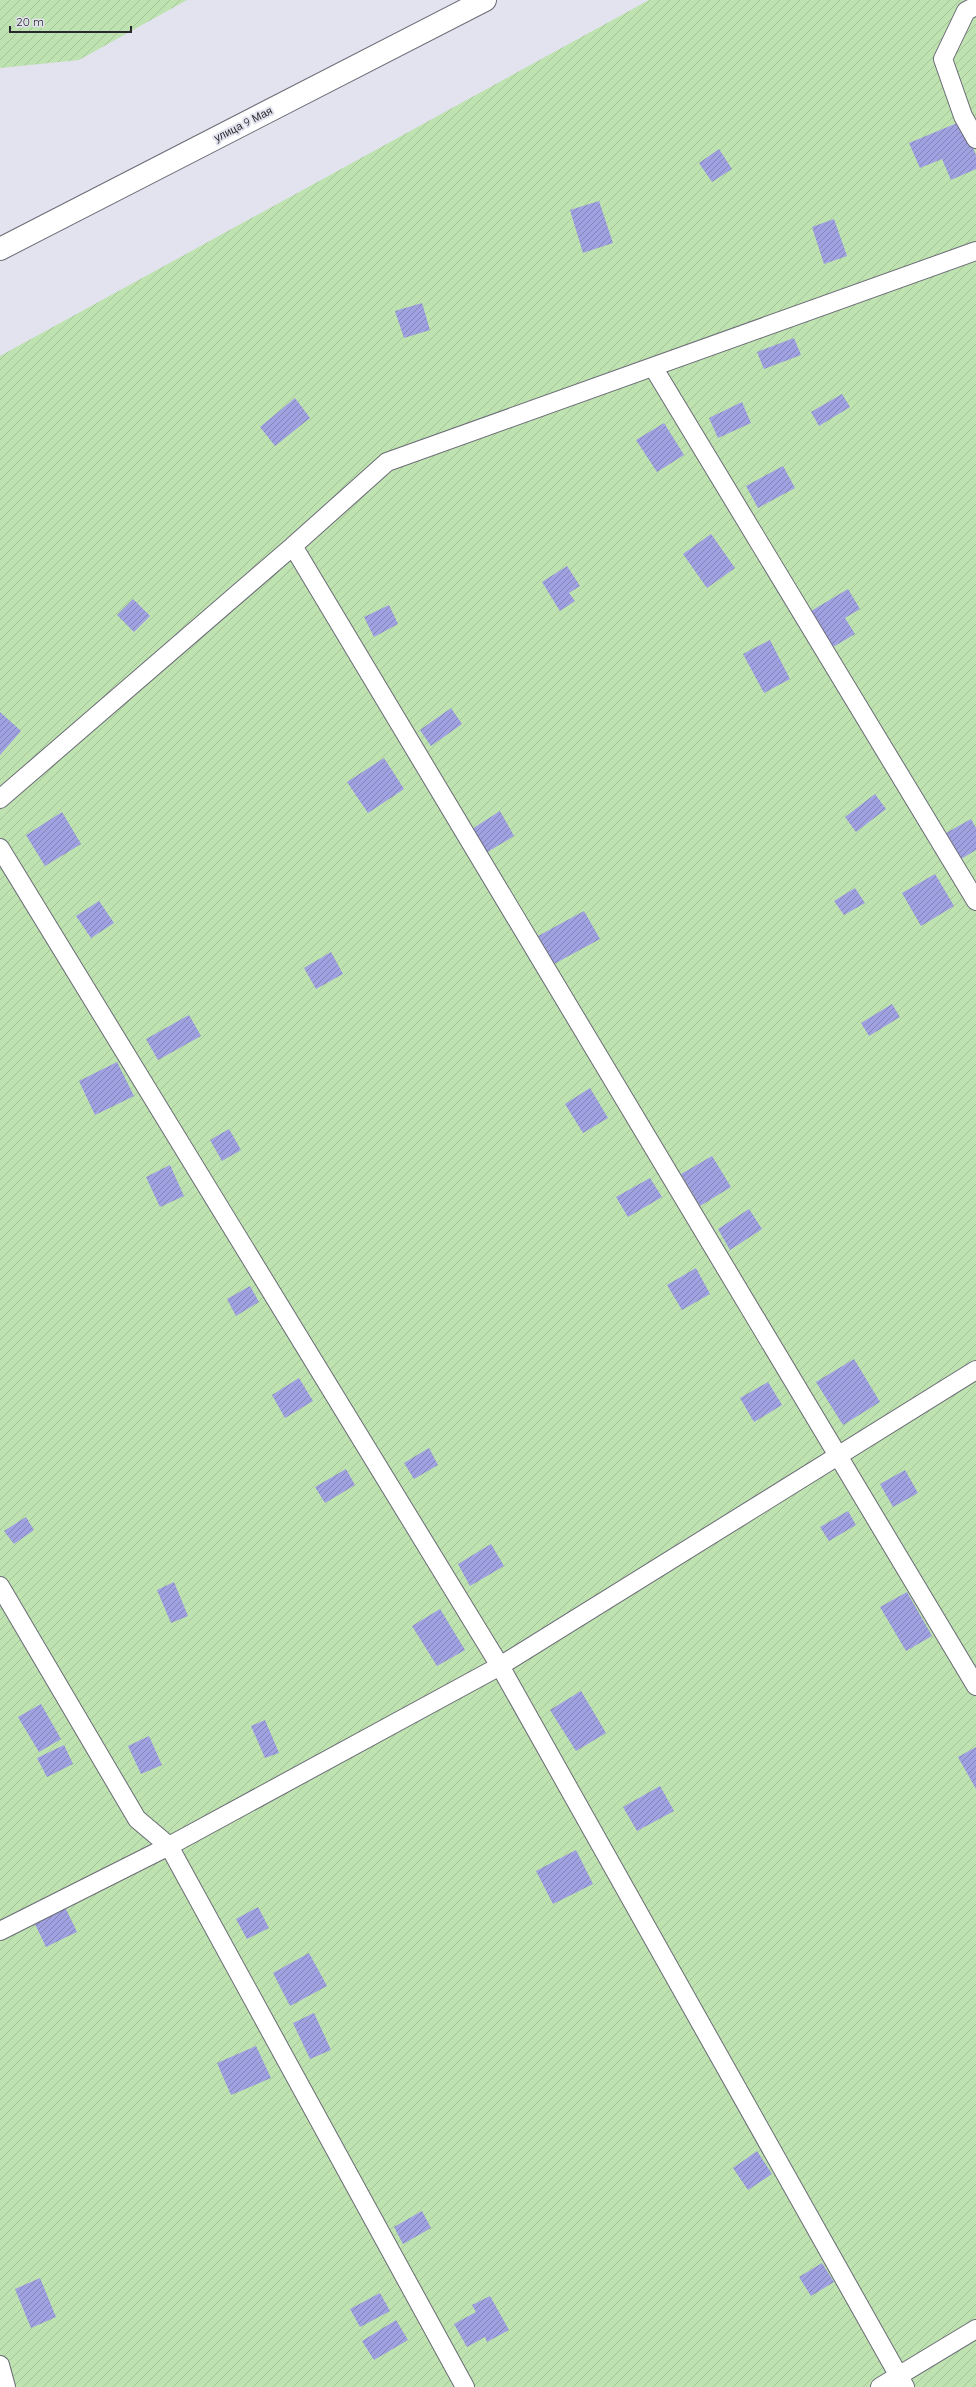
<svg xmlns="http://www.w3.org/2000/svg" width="976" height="2387" font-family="Quicksand,sans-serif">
<defs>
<pattern id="garden-furrows" width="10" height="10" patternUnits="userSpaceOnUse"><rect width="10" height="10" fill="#bee2b0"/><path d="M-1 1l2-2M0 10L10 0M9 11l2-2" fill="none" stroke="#a3c298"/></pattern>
<pattern id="building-hatch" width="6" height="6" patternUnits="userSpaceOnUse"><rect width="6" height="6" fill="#a0a1e0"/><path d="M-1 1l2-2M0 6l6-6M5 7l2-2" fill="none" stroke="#8283b6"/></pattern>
</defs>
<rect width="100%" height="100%" fill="#e3e3ef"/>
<path fill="url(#garden-furrows)" d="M0,0H187L79,60L0,68Z
M649,0H976V2387H0V356Z"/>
<path fill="url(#building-hatch)" d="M962,121L976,155V169L951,180L942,159L920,168L909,143Z
M719,149L732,169L712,182L699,163Z
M599,201L613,243L583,253L570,210Z
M834,219L847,256L824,264L812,227Z
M422,303L430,330L404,338L395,311Z
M794,338L801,355L764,369L757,352Z
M842,394L850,407L819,426L811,412Z
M295,398L310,418L275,446L260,427Z
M742,402L751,423L718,438L709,418Z
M664,423L684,455L657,472L636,440Z
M783,466L795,488L758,508L746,486Z
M711,534L735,568L707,588L683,554Z
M567,566L580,586L569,593L575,601L560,611L542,582Z
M848,589L860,609L845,618L855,634L833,647L811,611Z
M133,599L150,616L134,632L117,615Z
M389,605L398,624L374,637L364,617Z
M770,640L790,679L764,693L743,654Z
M451,708L462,724L431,746L420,730Z
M0,712L21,731L0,755Z
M384,758L404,789L368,813L347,782Z
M875,794L886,809L856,832L845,817Z
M500,811L514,836L484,854L469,831Z
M62,812L81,844L45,866L26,835Z
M971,819L976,828V850L961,859L946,833Z
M935,874L954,906L921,926L902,893Z
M855,888L865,903L844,915L834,901Z
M99,901L114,923L91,938L76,916Z
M584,911L600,939L554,964L538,936Z
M331,952L343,974L316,989L304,968Z
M892,1004L900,1017L869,1036L861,1023Z
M189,1015L201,1036L158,1060L146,1039Z
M117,1062L134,1096L95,1115L79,1081Z
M590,1088L608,1118L583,1133L565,1104Z
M229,1129L241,1150L222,1161L210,1140Z
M712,1156L731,1187L700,1206L681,1174Z
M170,1165L184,1196L160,1207L146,1177Z
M650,1178L662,1197L628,1217L616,1197Z
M749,1209L762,1229L730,1250L718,1229Z
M696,1268L710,1294L682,1310L667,1285Z
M250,1286L259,1302L236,1316L227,1299Z
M854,1359L880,1402L843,1425L816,1382Z
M299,1378L313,1401L285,1418L272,1395Z
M768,1382L782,1405L754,1422L740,1398Z
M429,1448L438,1465L414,1479L404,1463Z
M346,1469L355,1485L325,1503L315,1487Z
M905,1470L918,1493L893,1507L880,1484Z
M848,1511L856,1525L829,1541L820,1527Z
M26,1517L34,1530L14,1544L4,1531Z
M491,1544L504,1566L470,1586L458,1564Z
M174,1582L188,1616L171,1623L157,1590Z
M907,1592L932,1636L906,1651L880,1607Z
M440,1609L465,1650L437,1666L412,1626Z
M581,1691L606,1733L576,1751L550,1710Z
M41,1704L61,1739L39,1752L18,1717Z
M265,1720L279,1753L265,1758L251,1726Z
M149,1736L162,1765L141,1774L128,1746Z
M64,1745L73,1764L47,1777L37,1758Z
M976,1747V1789L958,1757Z
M660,1786L674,1811L637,1831L623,1807Z
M576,1850L593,1884L553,1904L536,1871Z
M65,1907L77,1932L46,1947L34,1922Z
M258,1907L269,1928L247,1939L236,1919Z
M309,1953L327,1986L290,2006L273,1973Z
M314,2013L331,2050L310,2059L293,2023Z
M256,2046L271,2078L231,2095L217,2063Z
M757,2151L772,2174L748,2190L733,2168Z
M422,2211L431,2228L403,2244L394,2227Z
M822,2263L834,2282L811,2296L799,2277Z
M40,2278L56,2317L31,2328L15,2289Z
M380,2293L390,2311L360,2327L350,2309Z
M490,2296L509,2330L487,2342L485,2337L467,2347L454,2324L476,2312L472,2305Z
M396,2320L408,2340L374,2360L362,2341Z"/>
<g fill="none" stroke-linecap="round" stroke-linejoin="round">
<defs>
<path id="service" d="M976,6L966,11L943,59L963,116L976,139
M976,251L387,462L293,546L976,1686
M653,367L976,901
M0,799L293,546
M0,848L500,1666L905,2387
M0,1586L137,1819L169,1846L465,2387
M0,1931L169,1846L500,1666L976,1370
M0,2365L6,2387
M880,2387L976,2329"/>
<path id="secondary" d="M0,249L485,0"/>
</defs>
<use href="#service" stroke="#6b6c76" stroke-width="20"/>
<use href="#secondary" stroke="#6b6c76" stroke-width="24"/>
<use href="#service" stroke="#fff" stroke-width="18"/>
<use href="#secondary" stroke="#fff" stroke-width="22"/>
</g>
<g text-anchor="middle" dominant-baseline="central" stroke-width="4" stroke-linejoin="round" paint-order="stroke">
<g font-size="11" fill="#28292d" stroke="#e3e3ef">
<text transform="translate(243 124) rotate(-27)">улица 9 Мая</text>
</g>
</g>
<path d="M10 26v6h121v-6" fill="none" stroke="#28292d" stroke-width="2"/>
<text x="16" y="26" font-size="12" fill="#28292d" stroke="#e3e3ef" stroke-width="3" paint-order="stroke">20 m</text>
</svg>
